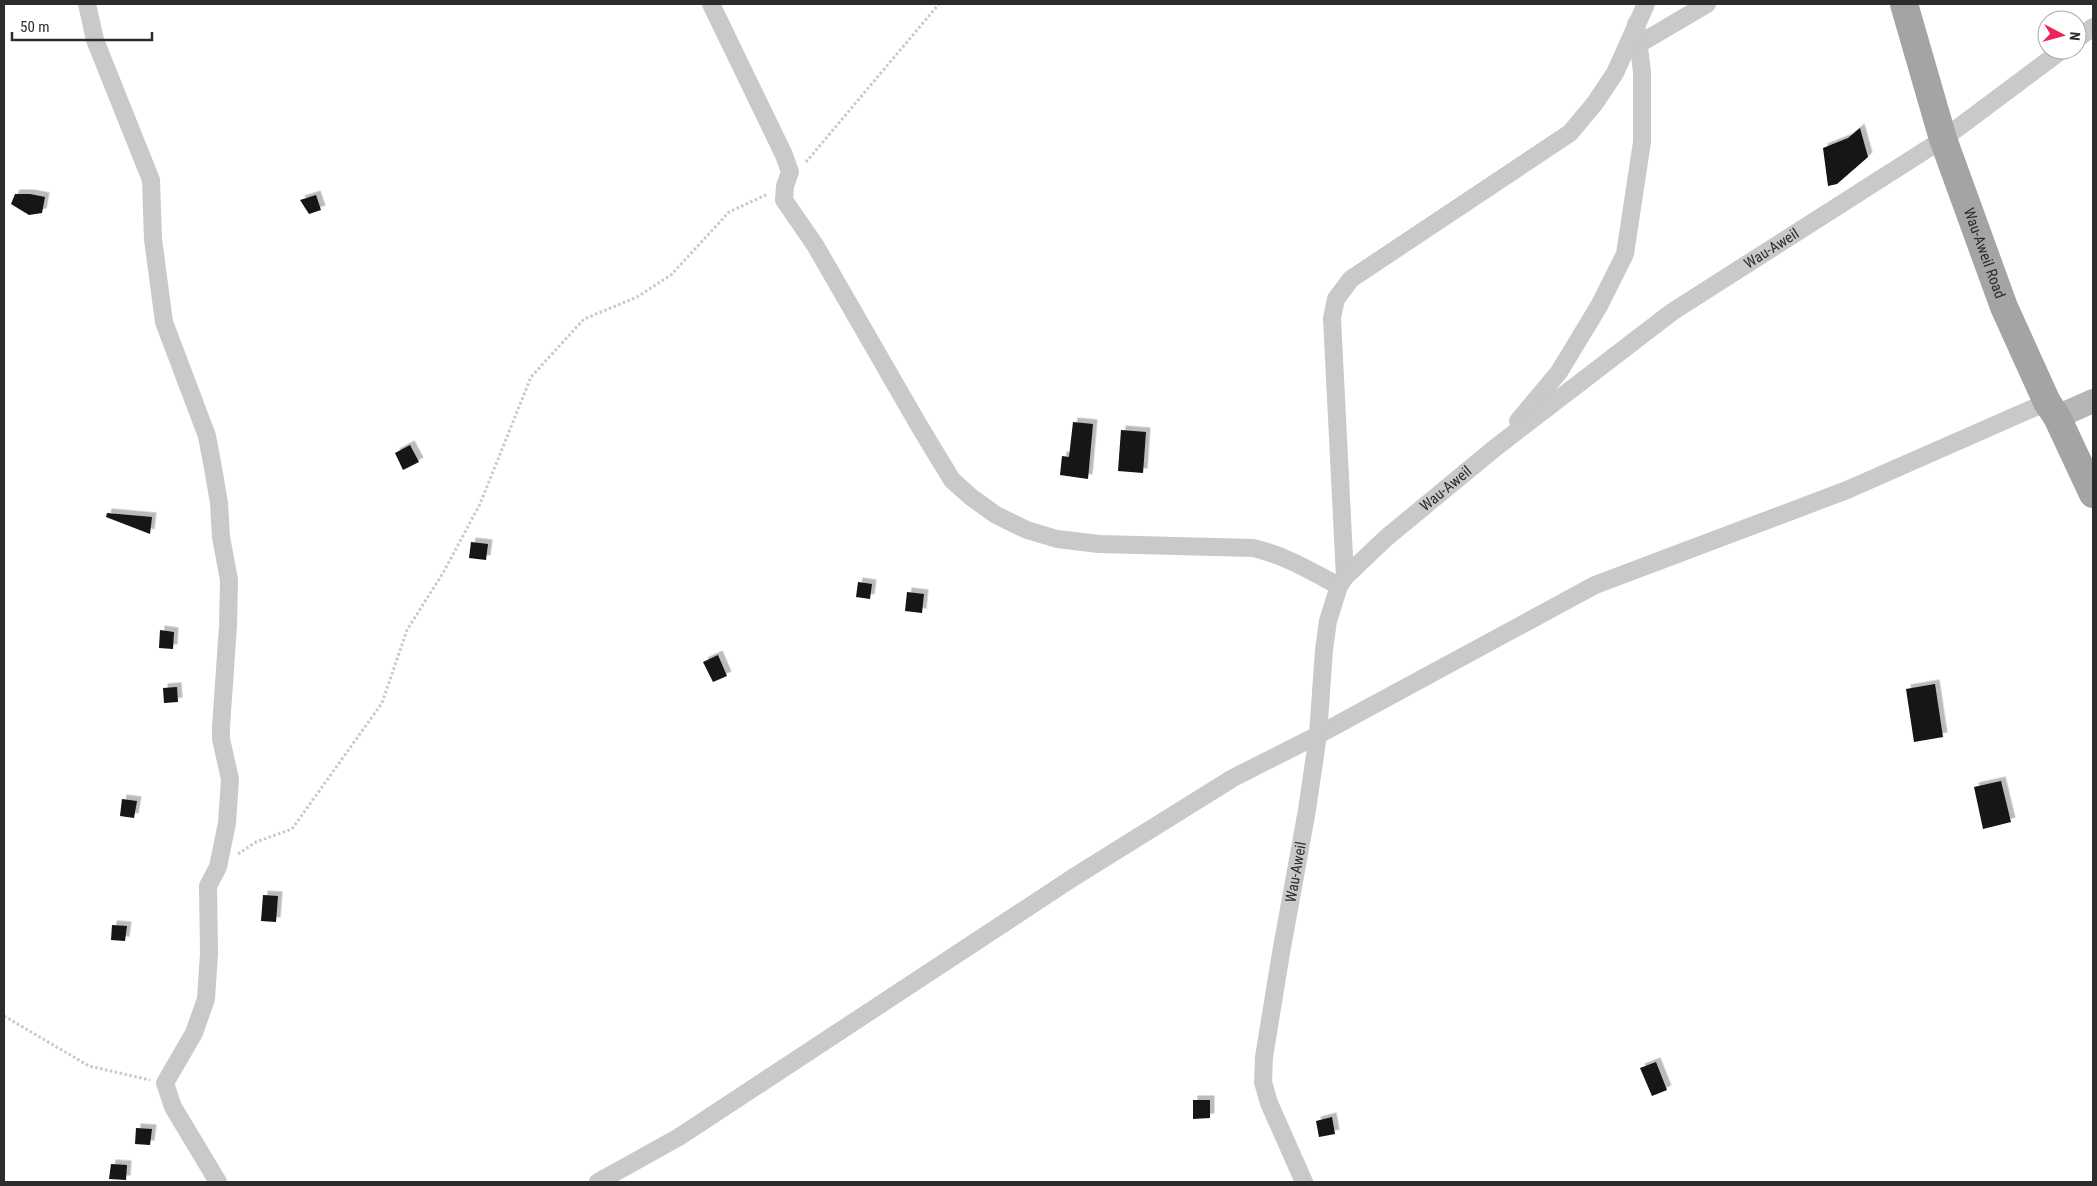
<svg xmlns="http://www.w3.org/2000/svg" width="2097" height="1186" font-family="'Roboto Condensed',sans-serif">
<defs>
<filter id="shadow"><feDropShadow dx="4.5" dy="-4.5" stdDeviation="0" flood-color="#0004"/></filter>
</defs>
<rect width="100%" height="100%" fill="#fff"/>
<path fill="#131313" filter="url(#shadow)" d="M1860,128L1868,157L1837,184L1828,186L1823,148L1848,138Z
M15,194H30L45,197L42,213L29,215L11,204Z
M316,195L321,210L309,214L300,200Z
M1073,422L1093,424L1088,479L1060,475L1062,456L1069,457Z
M1121,430L1146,432L1143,473L1118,471Z
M410,445L419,462L403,470L395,453Z
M107,513L152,517L150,534L106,517Z
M471,542L488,544L486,560L469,558Z
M858,582L872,584L870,599L856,597Z
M907,592L924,594L922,613L905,611Z
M160,630L174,632L173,649L159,648Z
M718,655L727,676L713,682L703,662Z
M1935,684L1943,737L1914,742L1906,689Z
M177,687L178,702L164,703L163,688Z
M2001,781L2011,822L1983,829L1974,787Z
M122,799L137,801L134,818L120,816Z
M263,895L278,896L276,922L261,921Z
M112,925L127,926L125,941L111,940Z
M1656,1062L1667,1090L1652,1096L1640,1068Z
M1193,1100H1210V1118L1193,1119Z
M1332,1117L1335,1134L1319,1137L1316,1121Z
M136,1128L152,1129L150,1145L135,1144Z
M111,1164L127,1165L126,1180L109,1179Z"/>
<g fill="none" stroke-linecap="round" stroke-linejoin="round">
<path stroke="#c9c9c9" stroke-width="3" stroke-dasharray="2.5 2.5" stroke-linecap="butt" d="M806,162L939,4
M238,854L256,842L292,829L382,703L407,630L443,573L480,504L531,377L584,319L637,297L671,275L729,212L768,194
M4,1016L89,1066L150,1080"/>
<g stroke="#c9c9c9" stroke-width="18">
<path d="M87,4L95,40L151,180L153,239L164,322L207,436L213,468L219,503L221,537L229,580L228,626L221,727V739L230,779L227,823L218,867L208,886L209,953L206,999L194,1033L165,1083L173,1107L218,1182"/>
<path d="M711,4L784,155L790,172L785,186L784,200L815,245L921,429L952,480L971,497L996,515L1027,530L1057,539L1099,544L1253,548C1284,555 1311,571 1339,586"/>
<path d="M2077,39L2093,27"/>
<path d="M1639,44L1707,4"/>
<path d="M1518,421L1559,372L1599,306L1625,254L1642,142V72L1636,24"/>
<path d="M1345,577L1332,318L1336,299L1351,279L1570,133L1595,103L1615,73L1646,4"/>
<path d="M598,1182L679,1137L1074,877L1233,778L1318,735L1595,585L1847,490L2047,402"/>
<path id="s1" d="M1304,1182L1269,1103L1263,1082L1264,1057L1281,953L1307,810L1318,735L1324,650L1328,621L1339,586L1345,577L1386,538L1495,448L1672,312L1943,139L2062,50"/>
</g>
<path stroke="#b6b6b6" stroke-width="24" d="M2057,417L2093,401"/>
<path stroke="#a4a4a4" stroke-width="28" id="s2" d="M1904,4L1943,139L2004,307L2047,402L2057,417L2093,494"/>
</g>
<g text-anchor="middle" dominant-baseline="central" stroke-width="5" stroke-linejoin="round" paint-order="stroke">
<g font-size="15" fill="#2c2c2c" stroke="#fff">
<text stroke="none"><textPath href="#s1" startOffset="1161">Wau-Aweil</textPath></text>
<text stroke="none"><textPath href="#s2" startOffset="262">Wau-Aweil Road</textPath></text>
<text stroke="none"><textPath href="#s1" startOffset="756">Wau-Aweil</textPath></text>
<text stroke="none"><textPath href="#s1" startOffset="321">Wau-Aweil</textPath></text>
</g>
</g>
<rect width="2097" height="1186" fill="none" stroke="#2c2c2c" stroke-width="10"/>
<g transform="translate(2062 35) rotate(96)"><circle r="24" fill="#ffffff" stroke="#ababab"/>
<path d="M0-4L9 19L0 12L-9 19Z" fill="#ee2456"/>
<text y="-8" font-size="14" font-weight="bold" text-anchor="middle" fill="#2c2c2c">N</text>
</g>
<path d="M12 32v8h140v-8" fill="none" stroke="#2c2c2c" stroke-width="2.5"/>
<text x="20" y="32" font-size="15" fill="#2c2c2c" stroke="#ffffff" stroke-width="4" paint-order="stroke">50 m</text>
</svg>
